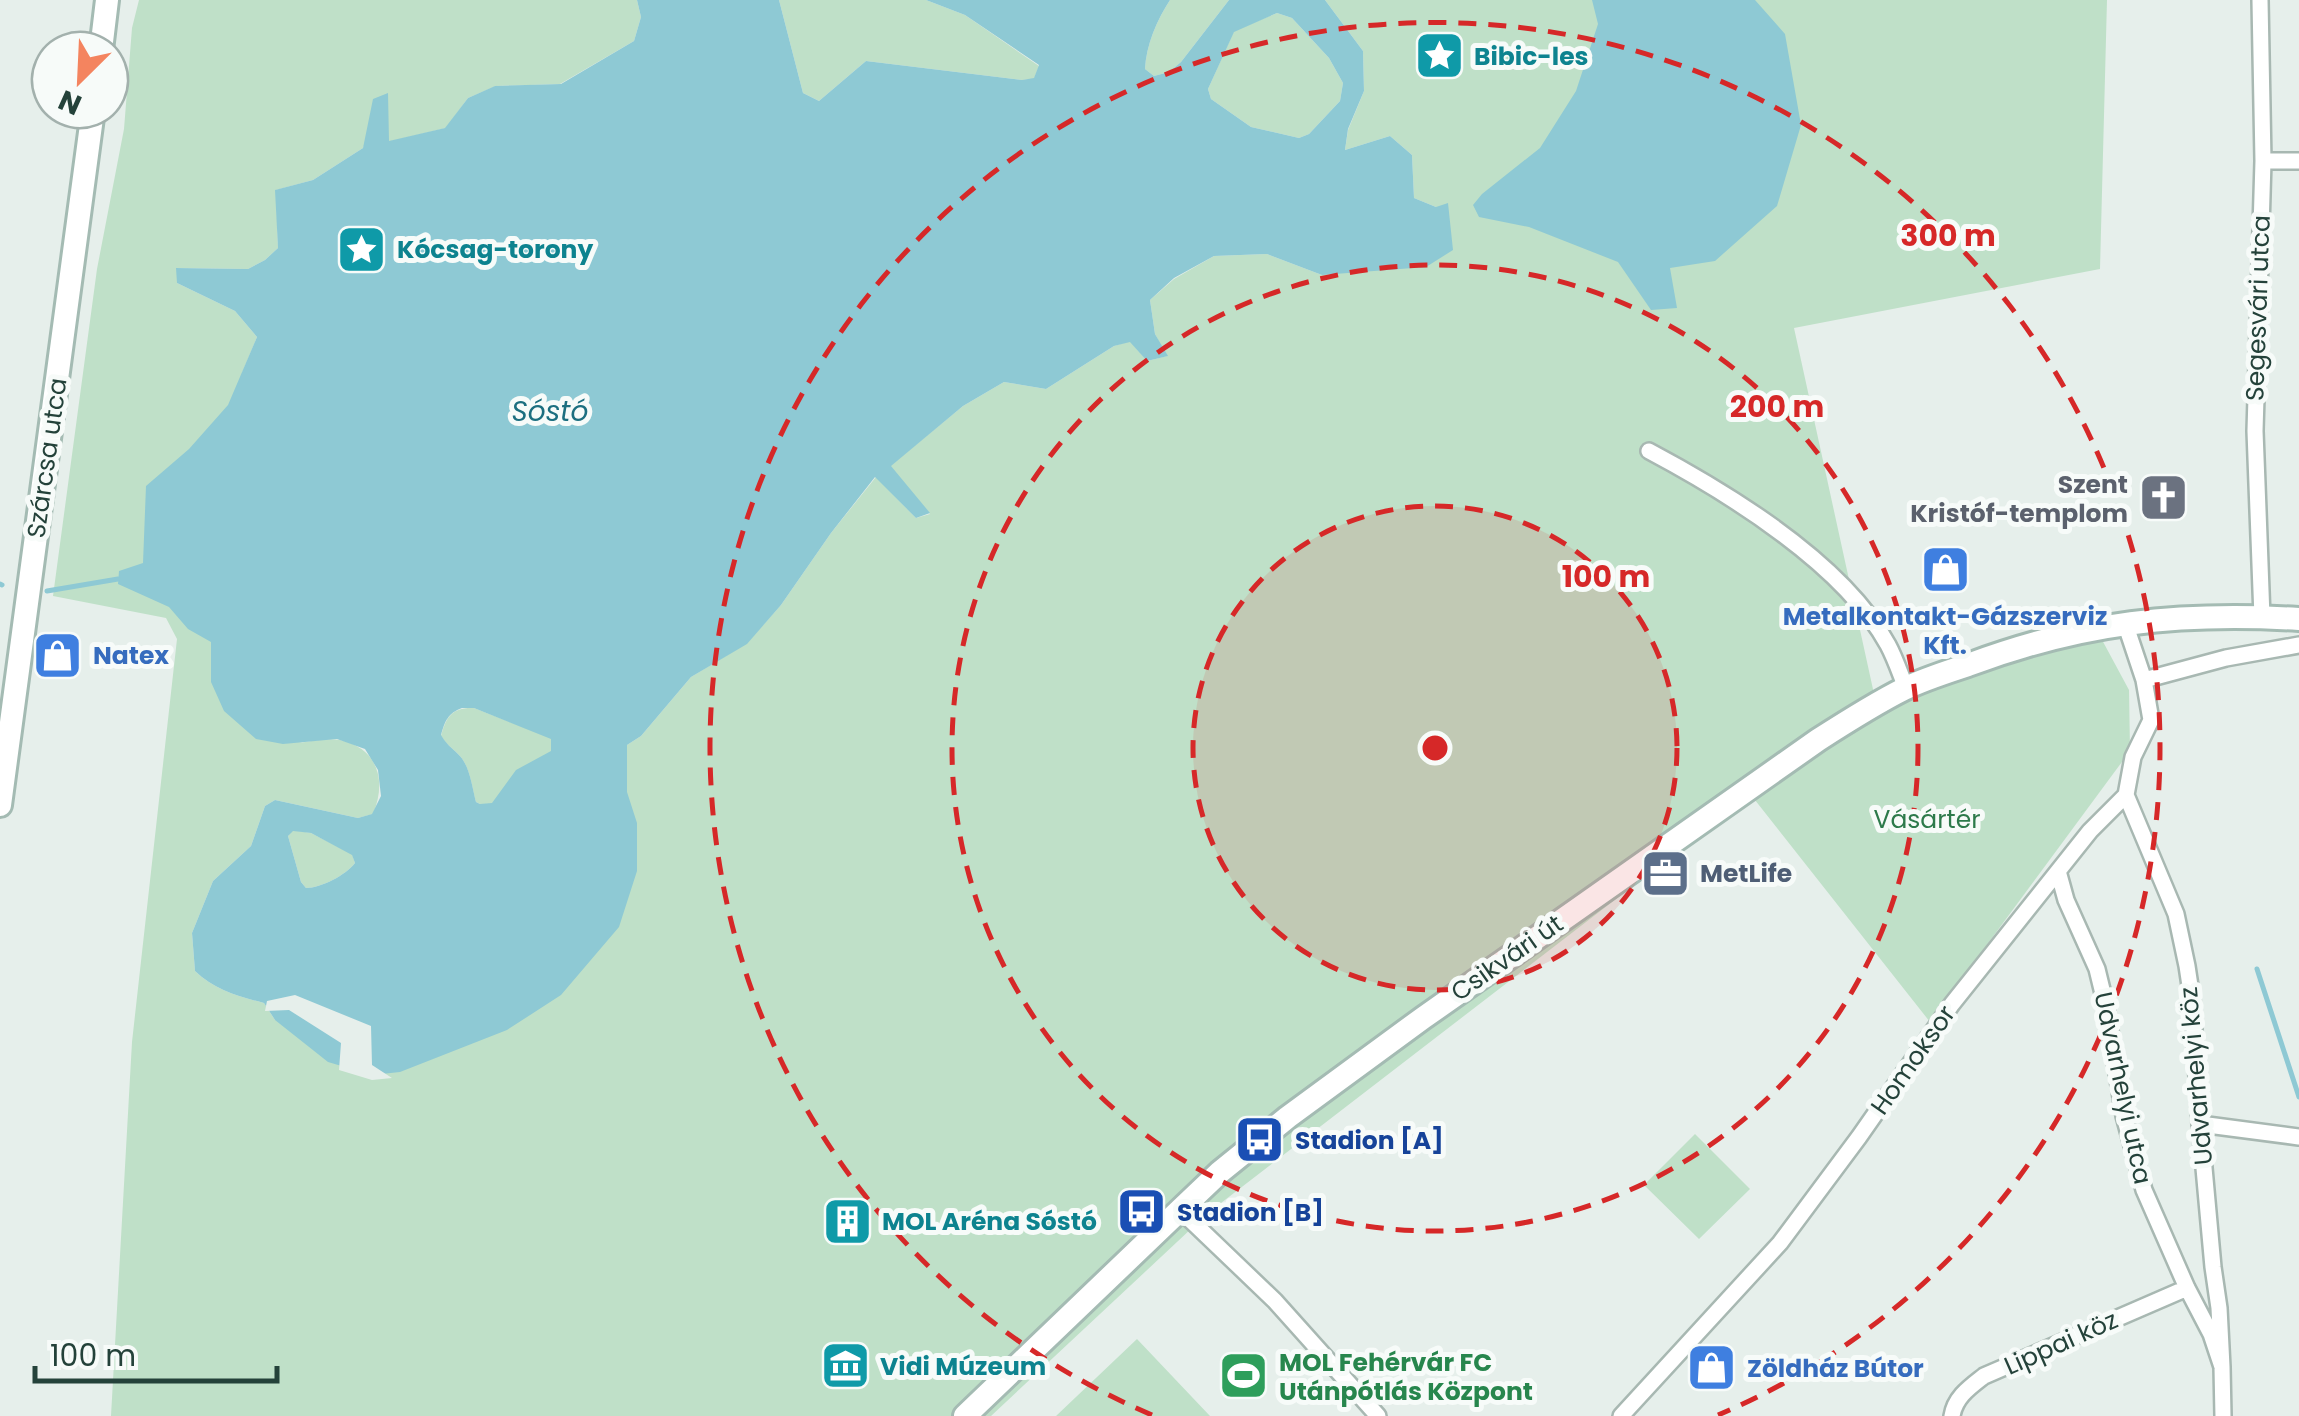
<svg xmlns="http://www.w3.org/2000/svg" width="2299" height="1416" font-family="Poppins,sans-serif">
<rect width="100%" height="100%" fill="#e6efeb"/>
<path fill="#bfe0c8" d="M139,0H637L641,17L634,41L560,84L496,86L468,98L446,128L388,142V94L363,148L313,180L276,190L278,248L265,260L248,269L177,268V283L235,311L257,337L242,373L531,674L299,743C312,741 327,738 340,740C378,748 387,781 373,814L358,818L275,800L265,806L251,846L213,881L192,933L195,971C215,990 237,996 264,1003L275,1020L480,804L476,802C472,788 470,765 458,754C451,747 447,745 441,736C446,716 453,707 474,708L551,738V751L627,745L641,736L691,677L747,643L781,605L831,533L876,477L916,518L930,514L890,466L963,406L1004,382L1046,389L1114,346L1130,341L1147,361L1167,356L1155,334L1150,300L1174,279L1214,256L1267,254L1322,275L1436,207L1414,198L1412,155L1390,136L1345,150L1348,130L1364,91L1363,51L1325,0H2107L2100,269L1794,328L1876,703L2094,625L2129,690L2130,751L1930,1022L1751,795L1208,1213L991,1416H111L132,1042L177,639L166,618L53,596L97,269L124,129L132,28Z
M779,0H926L965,15L1039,66L1034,79L1022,80L866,61L819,101L803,93Z
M1170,0H1229L1181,62L1169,72L1154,76L1145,69C1146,45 1157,20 1170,0Z
M1277,13L1292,18L1329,58L1343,83L1340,101L1309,134L1299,138L1251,127L1211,99L1208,89L1234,31Z
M293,830L311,833L352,854L355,863C346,875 321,888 306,888L301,882L288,836Z
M1695,1134L1750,1189L1699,1239L1644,1185Z
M1137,1339L1210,1416H1056Z"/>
<path fill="#8ec9d4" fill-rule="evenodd" d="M637,0H779L803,93L819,101L866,61L1022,80L1034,78L1039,65L965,15L926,0H1170C1157,20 1146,45 1145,69L1154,76L1169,72L1181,62L1229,0H1325L1363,51L1364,91L1348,129L1345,150L1390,136L1412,155L1414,198L1436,207L1448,203L1453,250L1426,267L1322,275L1267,254L1214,256L1174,278L1150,300L1155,334L1168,356L1147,361L1130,342L1114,346L1046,389L1004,382L963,406L891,466L930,513L916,518L875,477L831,533L781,605L747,644L691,677L641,736L627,745V792L637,823V871L619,927L561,995L507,1030L400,1072L372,1075L328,1062L275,1020L264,1003C237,996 215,990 195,971L192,933L213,881L251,846L265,806L275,800L358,818L372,814L381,796L378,770L365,749L337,739L283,744L256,739L224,711L211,682V642L188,629L169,607L118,584L119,571L143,563L146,486L189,449L228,405L257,337L235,311L177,283L176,268L248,269L265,260L278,248L275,190L313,180L363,148L373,99L388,93L389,141L445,128L468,98L495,86L561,84L634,41L641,17ZM1277,13L1292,18L1329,58L1343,83L1340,101L1309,134L1299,138L1251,127L1211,99L1208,89L1234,32ZM462,708H474L551,739V751L516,770L492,803L480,804L476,802C472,787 470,765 458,754C451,747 447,745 441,735C445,721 448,713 462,708ZM293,831L311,833L352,855L355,863C346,875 321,888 306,888L301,882L288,836Z
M1592,0H1755L1785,34L1801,125L1777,206L1715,261L1670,268L1677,308L1651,310L1618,262L1529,227L1479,217L1473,205L1482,194L1540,148L1576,91L1598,24Z"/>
<path fill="#e6efeb" d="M295,995L371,1026L372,1065L392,1078L372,1080L339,1070L341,1043L289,1010L265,1011L267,1001Z"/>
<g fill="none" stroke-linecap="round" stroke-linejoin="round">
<path stroke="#8ec9d4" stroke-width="5" d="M0,584L2,585
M47,591L118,579
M2257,969L2299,1097"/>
<defs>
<path id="street" d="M2260,0L2263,161L2255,431L2262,617
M2263,161H2299
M1649,451C1728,493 1844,564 1888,645C1895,658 1900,673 1906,688
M2144,680L2226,658L2299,645
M2126,795L2176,914L2187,966L2192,999L2200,1124L2213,1267L2219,1308L2222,1367
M2058,871L2066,900L2097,969L2106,1006L2124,1116L2144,1190L2187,1288L2211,1334L2222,1367L2223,1416
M2200,1124L2299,1137
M1180,1210L1275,1301L1378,1416
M1621,1416L1780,1243L1859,1137L1952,1004L2090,831L2126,795L2133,757L2151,720L2144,680L2125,623
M1952,1416C1955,1397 1970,1387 1984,1376L2187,1288"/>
<path id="secondary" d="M101,50L107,0
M0,805L93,110
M965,1416L1180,1210L1220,1172L1288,1117L1423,1018L1818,740C1846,722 1874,704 1904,689C1924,679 1947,672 1968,665C2083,622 2178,612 2299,619"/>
</defs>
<use href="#street" stroke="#a8b8b2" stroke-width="20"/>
<use href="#secondary" stroke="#a4bbb3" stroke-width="28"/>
<use href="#street" stroke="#fff" stroke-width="15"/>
<use href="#secondary" stroke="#fff" stroke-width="22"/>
</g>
<circle cx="1435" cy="748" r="242" fill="#d62828" fill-opacity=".12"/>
<g fill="none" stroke="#d62828" stroke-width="5" stroke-dasharray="18 12">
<circle cx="1435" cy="748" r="242"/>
<circle cx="1435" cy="748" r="483"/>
<path d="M1152 1415A725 725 0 1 1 1718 1415"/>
</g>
<defs>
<symbol id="sight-square" viewBox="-11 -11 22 22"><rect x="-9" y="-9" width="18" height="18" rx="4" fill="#0f9aa8" stroke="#f7fbf9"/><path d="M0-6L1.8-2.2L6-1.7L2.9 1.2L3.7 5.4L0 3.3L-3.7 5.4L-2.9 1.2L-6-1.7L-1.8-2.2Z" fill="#fff"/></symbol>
<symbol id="church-square" viewBox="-11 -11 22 22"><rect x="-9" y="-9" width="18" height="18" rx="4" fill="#6b7280" stroke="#f7fbf9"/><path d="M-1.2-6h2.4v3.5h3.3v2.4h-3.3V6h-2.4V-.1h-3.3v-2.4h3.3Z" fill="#fff"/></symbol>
<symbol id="shop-square" viewBox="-11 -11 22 22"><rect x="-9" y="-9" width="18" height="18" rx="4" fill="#3f7fe0" stroke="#f7fbf9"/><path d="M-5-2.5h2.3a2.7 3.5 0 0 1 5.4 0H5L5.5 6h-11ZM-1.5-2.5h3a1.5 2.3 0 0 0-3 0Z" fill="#fff"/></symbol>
<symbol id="office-square" viewBox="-11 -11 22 22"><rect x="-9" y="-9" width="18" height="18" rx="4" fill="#5c6f8a" stroke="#f7fbf9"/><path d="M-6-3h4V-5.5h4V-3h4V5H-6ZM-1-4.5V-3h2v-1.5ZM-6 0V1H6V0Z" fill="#fff"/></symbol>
<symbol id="bus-square" viewBox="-11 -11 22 22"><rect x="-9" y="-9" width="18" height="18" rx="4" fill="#1a4fb4" stroke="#f7fbf9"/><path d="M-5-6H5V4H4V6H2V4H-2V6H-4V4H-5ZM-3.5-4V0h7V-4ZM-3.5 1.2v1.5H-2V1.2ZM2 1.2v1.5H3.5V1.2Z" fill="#fff"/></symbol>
<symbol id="building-square" viewBox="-11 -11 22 22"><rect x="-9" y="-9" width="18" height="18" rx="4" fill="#0f9aa8" stroke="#f7fbf9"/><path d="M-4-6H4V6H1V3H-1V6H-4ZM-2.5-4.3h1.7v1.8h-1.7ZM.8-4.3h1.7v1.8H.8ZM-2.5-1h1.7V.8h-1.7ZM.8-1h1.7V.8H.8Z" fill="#fff"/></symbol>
<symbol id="museum-square" viewBox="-11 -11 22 22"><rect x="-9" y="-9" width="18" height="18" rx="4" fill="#0f9aa8" stroke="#f7fbf9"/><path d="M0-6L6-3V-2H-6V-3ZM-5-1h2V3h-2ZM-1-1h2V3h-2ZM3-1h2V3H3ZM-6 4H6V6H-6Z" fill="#fff"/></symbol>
<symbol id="stadium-square" viewBox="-11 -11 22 22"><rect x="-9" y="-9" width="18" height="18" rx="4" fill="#2e9e5b" stroke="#f7fbf9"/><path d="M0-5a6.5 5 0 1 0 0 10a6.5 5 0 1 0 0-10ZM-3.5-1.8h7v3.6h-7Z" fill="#fff"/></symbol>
</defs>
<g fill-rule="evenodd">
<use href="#sight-square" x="1412" y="28" width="55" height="55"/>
<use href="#sight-square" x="334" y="222" width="55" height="55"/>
<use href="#church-square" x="2136" y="470" width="55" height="55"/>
<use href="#shop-square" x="1918" y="542" width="55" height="55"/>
<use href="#shop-square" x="30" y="628" width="55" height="55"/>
<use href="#office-square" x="1638" y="846" width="55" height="55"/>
<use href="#bus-square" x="1232" y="1112" width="55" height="55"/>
<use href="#bus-square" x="1114" y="1184" width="55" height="55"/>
<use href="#building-square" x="820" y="1194" width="55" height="55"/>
<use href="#museum-square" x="818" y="1338" width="55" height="55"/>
<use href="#shop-square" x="1684" y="1340" width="55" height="55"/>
<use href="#stadium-square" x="1216" y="1348" width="55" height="55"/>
</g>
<g text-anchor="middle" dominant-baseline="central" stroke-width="10" stroke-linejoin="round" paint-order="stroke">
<g font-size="25" font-weight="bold" fill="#0d838f" stroke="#f7fbf9" text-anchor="start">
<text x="1474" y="56">Bibic-les</text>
<text x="397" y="249">Kócsag-torony</text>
<text x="882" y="1221">MOL Aréna Sóstó</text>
<text x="880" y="1366">Vidi Múzeum</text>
</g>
<g font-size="25" fill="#24423a" stroke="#f7fbf9">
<text transform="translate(2258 308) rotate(-88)">Segesvári utca</text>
<text transform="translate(47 458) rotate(-82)">Szárcsa utca</text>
<text transform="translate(1507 958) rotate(-35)">Csikvári út</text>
<text transform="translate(1913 1060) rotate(-55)">Homoksor</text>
<text transform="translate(2196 1076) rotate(-95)">Udvarhelyi köz</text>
<text transform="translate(2123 1088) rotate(78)">Udvarhelyi utca</text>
<text transform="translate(2061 1343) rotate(-24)">Lippai köz</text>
</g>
<g font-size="25" font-weight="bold" fill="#5b616d" stroke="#f7fbf9" text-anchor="end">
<text x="2128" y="484">Szent<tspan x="2128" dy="29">Kristóf-templom</tspan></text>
</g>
<g font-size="25" font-weight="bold" fill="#366cbe" stroke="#f7fbf9" text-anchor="start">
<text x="1945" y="616" text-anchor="middle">Metalkontakt-Gázszerviz<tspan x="1945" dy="29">Kft.</tspan></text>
<text x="93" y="655">Natex</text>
<text x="1747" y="1368">Zöldház Bútor</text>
</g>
<g font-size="25" fill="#2d7a4b" stroke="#f7fbf9">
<text x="1927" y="819">Vásártér</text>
</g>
<g font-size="25" font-weight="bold" fill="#4e5e75" stroke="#f7fbf9" text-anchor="start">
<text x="1700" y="873">MetLife</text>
</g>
<g font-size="25" font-weight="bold" fill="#164399" stroke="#f7fbf9" text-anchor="start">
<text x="1295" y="1140">Stadion [A]</text>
<text x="1177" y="1212">Stadion [B]</text>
</g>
<g font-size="25" font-weight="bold" fill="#27864d" stroke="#f7fbf9" text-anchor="start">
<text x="1279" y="1362">MOL Fehérvár FC<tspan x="1279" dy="29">Utánpótlás Központ</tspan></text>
</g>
<g font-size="28" font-style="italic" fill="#1c6f80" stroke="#f7fbf9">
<text x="550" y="411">Sóstó</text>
</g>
</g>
<circle cx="1435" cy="748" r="15" fill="#d62828" stroke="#f7fbf9" stroke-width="5"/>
<g font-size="30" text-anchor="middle" font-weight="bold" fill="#d62828" stroke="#f7fbf9" stroke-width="10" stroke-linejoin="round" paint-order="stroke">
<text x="1948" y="246">300 m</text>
<text x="1777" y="417">200 m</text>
<text x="1606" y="587">100 m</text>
</g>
<g transform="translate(80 80) rotate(204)"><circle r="48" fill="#f7fbf9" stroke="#a3b1ad" stroke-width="2.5"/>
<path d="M0-8L18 38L0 25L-18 38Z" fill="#f4845f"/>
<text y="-15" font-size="28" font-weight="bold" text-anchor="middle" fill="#24423a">N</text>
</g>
<path d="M35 1366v15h242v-15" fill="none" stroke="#24423a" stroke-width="5"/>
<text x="50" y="1366" font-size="30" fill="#24423a" stroke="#f7fbf9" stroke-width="8" paint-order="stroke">100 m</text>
</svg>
